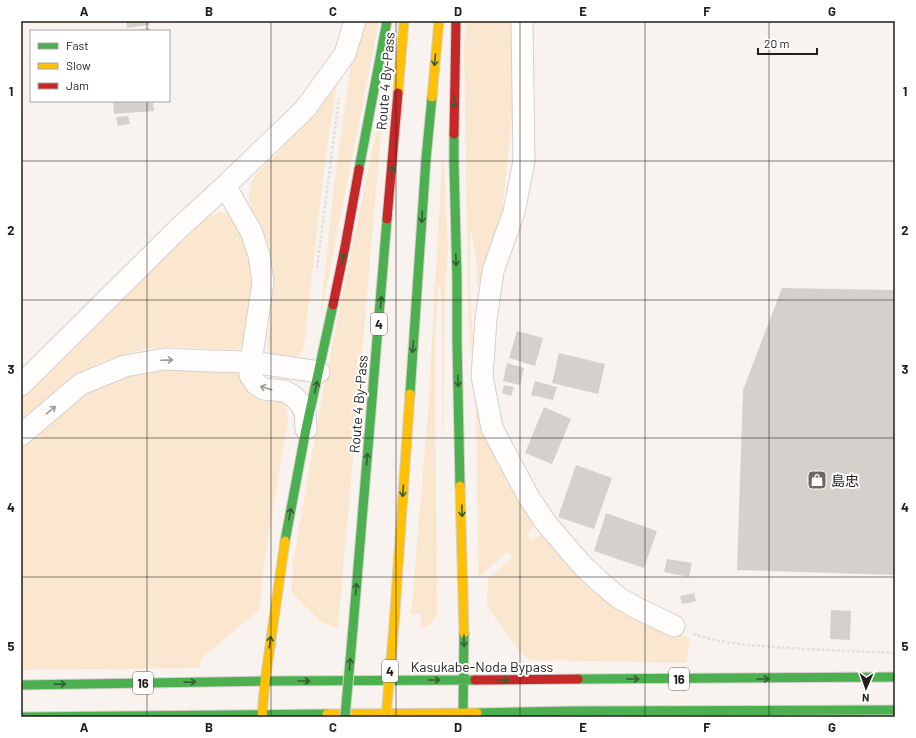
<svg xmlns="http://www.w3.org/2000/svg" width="916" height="738" font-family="Barlow,'Noto Sans JP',sans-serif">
<rect width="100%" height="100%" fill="#f8f3ee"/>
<path fill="#fbe7cf" d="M357,21H379L320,320L327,250L334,185Z
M466,21H513L514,98L500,232L477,289L476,254L470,230V283L472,324L480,383L536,519L533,528L527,535L532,541L537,536L549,535L658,623L690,638L686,663L530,660L520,652L487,606L488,579L512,558L507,552L480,576H478L476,415L475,385L469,328L464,50Z
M340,64L326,153L304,345L302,351L294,360L273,357L268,350L267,345L272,308L274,287L269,246L253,214L249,199V192L251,183L257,173L276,155L307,118Z
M380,112H383L338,628L321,622L291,592L293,562L325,380Z
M442,161L444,162L448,252L445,291L443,456L441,292L438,283L435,348L437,616L427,627H421V614H411L428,411Z
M220,212L228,214L238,225L245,237L255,285L243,345L236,350L176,347L152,348L132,352L99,363L74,376L21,423V395L208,217Z
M176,367L242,370L255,395L282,402C287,407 288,413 288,420L265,558L259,610L201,659L200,668L21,670V448L69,407L96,389L116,380L151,370Z"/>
<path fill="#d4d0cb" d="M126,21H149V25L127,28Z
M150,28V31H130V30Z
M113,101H153L154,111L114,114Z
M128,116L130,124L118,126L116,117Z
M782,288L895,290V575L737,570L743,390Z
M517,331L543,338L535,366L509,358Z
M559,353L605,364L598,394L552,383Z
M507,363L524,368L520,385L503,381Z
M535,381L557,387L553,400L531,395Z
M504,385L514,387L511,396L502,393Z
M544,407L571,419L552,464L525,453Z
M576,465L612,478L594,529L558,517Z
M606,513L657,531L644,568L594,551Z
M667,559L692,563L689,577L664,572Z
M694,593L696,601L682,604L680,596Z
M831,610L851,611L850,640L830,639Z"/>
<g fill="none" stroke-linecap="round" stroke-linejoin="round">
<defs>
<path id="street" d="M522,21L524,161L514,212L493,271L486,320L482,376L492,428L528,496L546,523L582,565L599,581L619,598L637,608L674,626
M225,186L251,231L259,255L263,282L251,362L250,375L256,384L264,389L285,391L293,396L299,402L305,411L306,429
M21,385L177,230L225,186L305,109L345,54L355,21
M21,435L81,384L125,366L165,359L210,361L251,362L319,372"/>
<path id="fast" d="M454,134V164L457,280V342L460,486
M359,169L387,21
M410,394L426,159L432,97
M285,541L306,429L333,305
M353,628L387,219
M578,679L895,677
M21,685L265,681L475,680
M477,713L576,711L895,710
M21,717L327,714
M463,717L464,633"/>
<path id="slow" d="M398,93L404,21
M432,97L439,21
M460,486L464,633
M394,625L410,394
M327,714L477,713
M262,717L265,681L285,541"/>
<path id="jam" d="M454,134L456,21
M387,219L398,93
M333,305L345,247L359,169
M475,680L578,679"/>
</defs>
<use href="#street" stroke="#d5d0cc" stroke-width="23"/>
<use href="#fast" stroke="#d5d0cc" stroke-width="11"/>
<use href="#slow" stroke="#d5d0cc" stroke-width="11"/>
<use href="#jam" stroke="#d5d0cc" stroke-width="11"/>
<path stroke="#e1dfde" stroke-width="2.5" stroke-dasharray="3 2" stroke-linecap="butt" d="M317,268L339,98
M693,634C719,643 748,645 775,647C815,650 855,651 895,653"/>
<use href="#street" stroke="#fefdfc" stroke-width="21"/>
<use href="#fast" stroke="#4caf50" stroke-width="9"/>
<use href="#slow" stroke="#ffc107" stroke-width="9"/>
<use href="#jam" stroke="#c62828" stroke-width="9"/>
<defs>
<path id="fast-bridge" d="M345,717L353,628"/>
<path id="slow-bridge" d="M386,717L394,625"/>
</defs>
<use href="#fast-bridge" stroke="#d5d0cc" stroke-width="11" stroke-linecap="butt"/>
<use href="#slow-bridge" stroke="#d5d0cc" stroke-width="11" stroke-linecap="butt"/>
<use href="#fast-bridge" stroke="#4caf50" stroke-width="9"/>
<use href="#slow-bridge" stroke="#ffc107" stroke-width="9"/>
</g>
<defs><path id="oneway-shaft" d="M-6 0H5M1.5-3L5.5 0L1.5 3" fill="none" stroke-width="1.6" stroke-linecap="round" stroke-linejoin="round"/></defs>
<g stroke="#355f32">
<use href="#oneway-shaft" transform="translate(435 60) rotate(95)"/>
<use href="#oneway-shaft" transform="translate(454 102) rotate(91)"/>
<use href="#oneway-shaft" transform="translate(392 172) rotate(-85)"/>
<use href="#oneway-shaft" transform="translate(422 217) rotate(94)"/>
<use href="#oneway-shaft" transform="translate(343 259) rotate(-78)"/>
<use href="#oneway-shaft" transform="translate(456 260) rotate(88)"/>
<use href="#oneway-shaft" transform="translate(381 302) rotate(-85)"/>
<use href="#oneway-shaft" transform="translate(413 347) rotate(94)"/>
<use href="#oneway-shaft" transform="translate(458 381) rotate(88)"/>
<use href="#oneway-shaft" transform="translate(316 387) rotate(-77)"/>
<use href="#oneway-shaft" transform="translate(367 459) rotate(-85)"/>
<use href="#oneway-shaft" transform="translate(403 491) rotate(94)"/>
<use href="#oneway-shaft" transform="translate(462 511) rotate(89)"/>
<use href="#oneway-shaft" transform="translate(290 514) rotate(-79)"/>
<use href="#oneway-shaft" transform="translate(356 589) rotate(-85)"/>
<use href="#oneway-shaft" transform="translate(464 641) rotate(90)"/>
<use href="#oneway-shaft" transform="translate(270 642) rotate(-82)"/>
<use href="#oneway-shaft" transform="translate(350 664) rotate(-85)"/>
<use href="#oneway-shaft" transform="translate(633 679)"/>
<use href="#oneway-shaft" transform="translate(763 679)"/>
<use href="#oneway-shaft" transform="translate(434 680)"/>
<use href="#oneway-shaft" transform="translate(503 680)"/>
<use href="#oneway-shaft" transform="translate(304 681)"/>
<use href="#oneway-shaft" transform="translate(190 682) rotate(-1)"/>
<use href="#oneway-shaft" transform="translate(60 684) rotate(-1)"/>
</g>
<g stroke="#9b9996">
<use href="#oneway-shaft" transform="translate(167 360) rotate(-2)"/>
<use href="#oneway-shaft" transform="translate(266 388) rotate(-163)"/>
<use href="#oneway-shaft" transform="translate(51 410) rotate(-40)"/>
</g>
<path fill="none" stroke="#221e19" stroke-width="1" stroke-opacity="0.55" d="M147,21V31M271,21V717M396,21V717M520,21V717M645,21V717M769,21V717M147,101V717M21,161H895M21,300H895M21,438H895M21,577H895"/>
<defs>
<symbol id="shop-square" viewBox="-11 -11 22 22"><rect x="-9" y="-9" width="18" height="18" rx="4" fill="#6d6964" stroke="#fff"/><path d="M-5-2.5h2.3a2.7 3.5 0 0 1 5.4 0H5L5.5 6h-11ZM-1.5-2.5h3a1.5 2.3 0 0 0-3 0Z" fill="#fff"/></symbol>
</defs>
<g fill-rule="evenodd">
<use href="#shop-square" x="806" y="469" width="22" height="22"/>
</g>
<g text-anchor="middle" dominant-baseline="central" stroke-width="4" stroke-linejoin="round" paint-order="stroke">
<g fill="#fff" stroke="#64625e" stroke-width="1">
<rect x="371" y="313" width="16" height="22" rx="3"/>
<rect x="382" y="660" width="16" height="22" rx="3"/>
<rect x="669" y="668" width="20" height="22" rx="3"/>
<rect x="133" y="672" width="20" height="22" rx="3"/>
</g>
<g font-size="13" font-weight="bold" fill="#221e19">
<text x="379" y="324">4</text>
<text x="390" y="671">4</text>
<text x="679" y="679">16</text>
<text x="143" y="683">16</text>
</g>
<g font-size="14" fill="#221e19" stroke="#fff">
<text transform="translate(385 81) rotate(-85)">Route 4 By-Pass</text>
<text transform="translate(358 404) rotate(-85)">Route 4 By-Pass</text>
<text x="482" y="666">Kasukabe-Noda Bypass</text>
</g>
<g font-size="14" fill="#221e19" stroke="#fff" text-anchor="start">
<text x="831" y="480">島忠</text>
</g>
</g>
<rect width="916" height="738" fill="none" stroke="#ffffff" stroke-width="44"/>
<rect x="30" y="30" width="140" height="72" fill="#ffffff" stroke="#a7a5a3"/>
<rect x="38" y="43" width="20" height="6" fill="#4caf50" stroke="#a7a5a3"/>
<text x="66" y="50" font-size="12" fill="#221e19">Fast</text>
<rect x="38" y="63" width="20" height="6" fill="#ffc107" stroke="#a7a5a3"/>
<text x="66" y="70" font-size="12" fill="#221e19">Slow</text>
<rect x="38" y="83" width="20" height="6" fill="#c62828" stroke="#a7a5a3"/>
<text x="66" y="90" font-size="12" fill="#221e19">Jam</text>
<g transform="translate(866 688) rotate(182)" stroke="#ffffff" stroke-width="3" paint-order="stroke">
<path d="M0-3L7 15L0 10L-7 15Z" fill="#221e19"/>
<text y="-6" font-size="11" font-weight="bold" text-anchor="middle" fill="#221e19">N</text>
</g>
<path d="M758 48v6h59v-6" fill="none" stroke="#221e19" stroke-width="2"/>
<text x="764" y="48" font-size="12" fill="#221e19" stroke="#ffffff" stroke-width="3" paint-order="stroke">20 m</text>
<rect x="22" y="22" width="872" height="694" fill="none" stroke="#221e19" stroke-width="1.5"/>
<g font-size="13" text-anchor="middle" font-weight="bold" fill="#221e19">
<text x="84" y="16">A</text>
<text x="209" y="16">B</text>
<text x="333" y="16">C</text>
<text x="458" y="16">D</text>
<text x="583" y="16">E</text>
<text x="707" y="16">F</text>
<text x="832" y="16">G</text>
<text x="11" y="96">1</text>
<text x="905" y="96">1</text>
<text x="11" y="235">2</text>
<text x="905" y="235">2</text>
<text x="11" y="374">3</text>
<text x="905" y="374">3</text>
<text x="11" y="512">4</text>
<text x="905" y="512">4</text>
<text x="11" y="651">5</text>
<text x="905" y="651">5</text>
<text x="84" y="732">A</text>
<text x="209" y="732">B</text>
<text x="333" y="732">C</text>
<text x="458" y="732">D</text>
<text x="583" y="732">E</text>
<text x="707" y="732">F</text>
<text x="832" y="732">G</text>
</g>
</svg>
